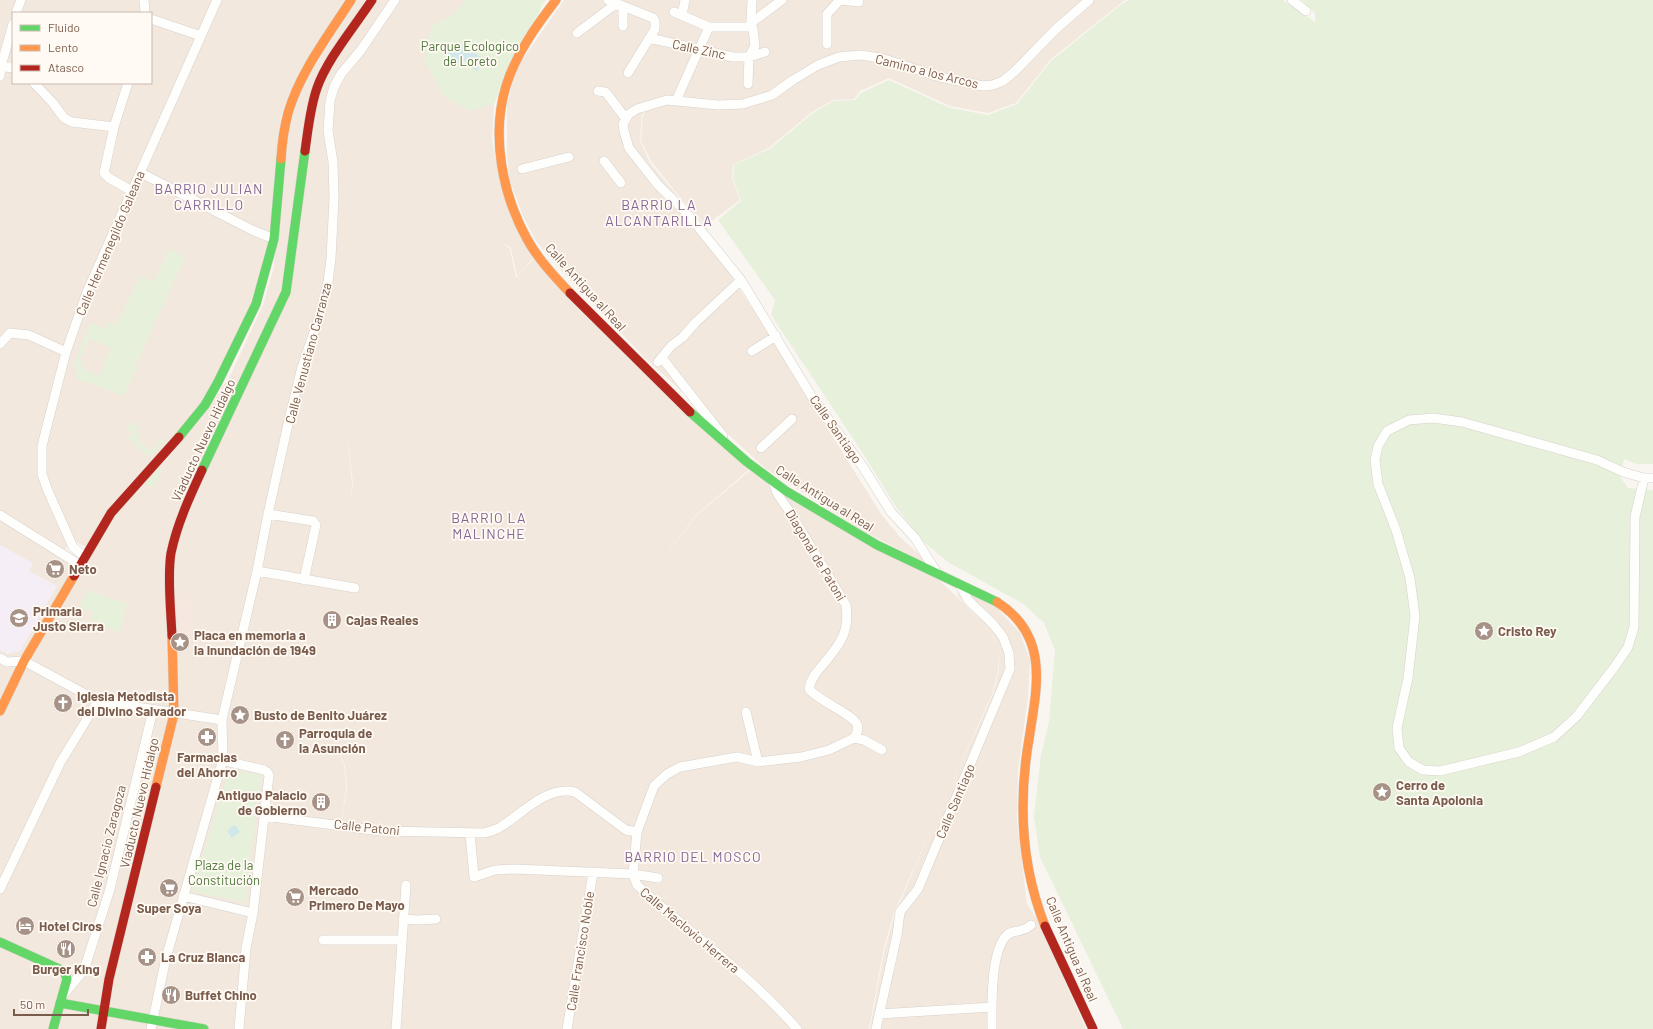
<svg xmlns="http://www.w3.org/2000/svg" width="1653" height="1029" font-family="Barlow,sans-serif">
<rect width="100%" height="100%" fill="#f9f5f0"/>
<path fill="#f2e8de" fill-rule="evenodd" d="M0,0H214L87,290L40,459L70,541L64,551L0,513ZM13,13H151V83H13Z
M215,0H344L293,85L281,116L267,266L217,381L88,548L72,540L43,472V446L66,349Z
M346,0H546L527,24L495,90L492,140L502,191L534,257L517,276L511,248L498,240L510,249L516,278L535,257L752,467L696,515L629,603L696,516L753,468L937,578L983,622L994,639L999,652L994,638L983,622L957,595L970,592L994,605L1020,633L1030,660L1028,697L1018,770L1017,822L1027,904L1037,919L1086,1029H870L885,948L895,914L936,818L993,694L999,671V652L998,671L992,694L936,818L894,913L884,947L869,1029H0V515L83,563L117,511L202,417L231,374L263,305L274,267L278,148L303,87L318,95L303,87ZM347,430L353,483L351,500L352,483ZM321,705L345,766L347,787L341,826L346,787L344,766Z
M564,0H1125L1051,59L1016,103L988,113L950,106L889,78L860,91L854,99L833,100L812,112L770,147L733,165L732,178L740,200L706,225L683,201L651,161L641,141L643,115L649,103L679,96L673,95L649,102L642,114L640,141L650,163L681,200L761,322L881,514L899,536L923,558L922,561L865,532L766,469L645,358L559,268L536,241L523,216L509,178L507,150V104L516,69Z"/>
<path fill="#f6e8e1" d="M178,595L190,602L191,635H179Z"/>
<path fill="#f6eef6" d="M0,545L33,563L29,571L57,586L20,651L7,654L0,650Z"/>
<path fill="#e7f0db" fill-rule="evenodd" d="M464,0H544L538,15L516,48L513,65L501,84L495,103L469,111L442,94L425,61L426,45L432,26C443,20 460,12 464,0Z
M1130,0H1283L1315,22V13L1302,0H1653V464H1637L1624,459L1620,477L1628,488L1653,490V1029H1123L1040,857L1034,817L1041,755L1049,722L1055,650L1044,623L1025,605L948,562L924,542L896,507L864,455L771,315L775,300L718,220L741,201L733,178L734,165L771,148L813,113L833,101L855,100L861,93L889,80L950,108L988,115L1017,104L1051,61L1123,3Z
M169,249L185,257L135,367L137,368L124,396L75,378L78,370L73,367L90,323L104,329L108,322L116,325L140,276L154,282ZM89,339L111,348L99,376L85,370L80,359Z
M131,422L137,424L136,426L139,428L137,433L140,436L137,440L150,451L162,438L165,440L149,457L128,438L132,433L127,427Z
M160,468L163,469L154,487L146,483Z
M88,590L127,604L120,633L91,620L94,613L80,606Z
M229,769L258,774L261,778L245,903L192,891Z"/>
<path fill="#d0e8ea" d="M450,46H468L475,52L480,58L478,71L469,67V61H461L453,65L448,54Z
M233,825L236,826L240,832L232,838L227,831Z"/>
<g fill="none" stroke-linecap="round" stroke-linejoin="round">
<defs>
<path id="street" d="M144,0L145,13
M608,0L653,18L655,21V29L628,73
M840,0L859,2
M1292,0L1306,11
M674,12L709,27H752
M16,13L21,0
M682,15L685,0
M151,19L201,36
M751,23L782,0
M623,26V7
M577,33L613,6L619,5
M649,38L733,57H749L765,52
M827,44V14L840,0
M0,66L13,68
M0,76L1,66L13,24
M34,83L53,103L64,118L72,122L114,127
M128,83L114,127L104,173L109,178L132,191
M748,84L749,57L755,46L753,29L751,21L752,0
M598,91L605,92L608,95L626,119
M676,101L709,27
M604,161L621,183
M522,169L569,157
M141,173L252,230L274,239
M0,344L10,333L29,335L66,352
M752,351L776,336
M662,358L723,436
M658,362L671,346L683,337L695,323L741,280
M761,448L792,419
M1644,478L1635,517L1634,627L1628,647L1616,665L1577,716L1554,737L1519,752L1440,771L1423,770L1409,762L1399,748L1397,728L1408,678L1415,616L1410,578L1396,530L1378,484L1375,460L1378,446L1387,431L1409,420L1433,418L1462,422L1597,460L1623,472L1644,478H1653
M773,482L778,495L790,512L846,605C850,634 839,645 821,667C816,673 810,680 809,689C819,701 852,714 857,724C859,729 857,733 854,738
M268,514L313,521L316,525L304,580
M0,515L80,565
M85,557L73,547L48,491L42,474V446L48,422L66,352L87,292L217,0
M257,571L355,588
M937,573L915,538L891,512L863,467L812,397L741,280L686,212L658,185L629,148L624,131L623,124L629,114L637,109L667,100L718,105L743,104L772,95L793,80L818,65L839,57L860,55L881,58L940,77L983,86L993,85L1003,81L1014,72L1056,29L1089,0
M0,658L7,662L24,661L98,701L222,720
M746,712L758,762
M854,738L864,740L882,750
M223,759L225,761L264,770L267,772L269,775L253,913L246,948L239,1029
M264,816L381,831L484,833C489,832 494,830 499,828C521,815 546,785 575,792L626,830L637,832
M470,833L474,877L495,870L515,869L633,874L658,878
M0,889L60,763L98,701
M183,896L253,913
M403,919L418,920L436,919
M323,940H402
M64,994L84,970L110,889L153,710
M879,1014L992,1007
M151,1029L166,958L223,759L222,720L257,571L268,514L288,424L302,367L320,315L328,282L331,259L334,198L333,162L328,131L330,101L334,87L341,74L361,50L395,0
M396,1029L406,885
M567,1029L593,873
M797,1029C750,975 690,933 637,885L633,874L637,832L654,786L667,774L680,767L737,757L758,762L801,757L829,750L854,738
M876,1029L897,935L900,912L918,889L1010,669L1009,653L1003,637L993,624L968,600L960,585
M992,1029C992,1007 990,951 1007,935C1013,929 1021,934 1031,925"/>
<path id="fast" d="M690,412L747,462L786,491L877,545L997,602
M179,437L205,405L218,382L256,304L274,239L281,159
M202,470L286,292L305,151
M0,942L64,971L67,979L53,1029
M60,1003L204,1029"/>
<path id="slow" d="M556,0C536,26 516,54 506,86C491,135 502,194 527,239C538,259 554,276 570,293
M281,159C282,143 284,128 288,113C300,72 328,36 351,0
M997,602C1050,636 1037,687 1029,739C1025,762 1023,785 1023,808C1023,849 1030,888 1045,926
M0,711L24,661L74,576
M156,787L174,714L172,636"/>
<path id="jam" d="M305,151C308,130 310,108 317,88C327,59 355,26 372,0
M570,293L690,412
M74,576L111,513L179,437
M172,636C171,612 167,576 171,553C177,524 190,496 202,470
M1045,926L1093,1029
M101,1029L109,979L156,787"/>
</defs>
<use href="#street" stroke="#d7d1cb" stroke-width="10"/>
<use href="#fast" stroke="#d9d2cb" stroke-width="10"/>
<use href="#slow" stroke="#d9d2cb" stroke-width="10"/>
<use href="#jam" stroke="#d9d2cb" stroke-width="10"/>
<use href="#street" stroke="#fefefd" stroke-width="9"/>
<use href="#fast" stroke="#63d668" stroke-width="9"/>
<use href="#slow" stroke="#ff974d" stroke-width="9"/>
<use href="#jam" stroke="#b3261e" stroke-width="9"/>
</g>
<defs>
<symbol id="supermarket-disc" viewBox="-11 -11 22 22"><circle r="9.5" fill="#a69286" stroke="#fffaf3"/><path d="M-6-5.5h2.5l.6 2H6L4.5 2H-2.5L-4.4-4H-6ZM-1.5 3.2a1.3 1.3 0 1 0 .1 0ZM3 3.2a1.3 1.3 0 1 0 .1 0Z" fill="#fff"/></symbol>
<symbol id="school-disc" viewBox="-11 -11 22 22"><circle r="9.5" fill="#a69286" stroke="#fffaf3"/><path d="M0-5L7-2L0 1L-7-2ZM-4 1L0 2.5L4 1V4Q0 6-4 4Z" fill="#fff"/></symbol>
<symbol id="building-disc" viewBox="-11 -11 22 22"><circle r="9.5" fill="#a69286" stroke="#fffaf3"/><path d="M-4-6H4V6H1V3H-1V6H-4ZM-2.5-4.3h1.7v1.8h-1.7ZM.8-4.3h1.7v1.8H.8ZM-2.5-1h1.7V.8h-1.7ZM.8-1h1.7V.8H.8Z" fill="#fff"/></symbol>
<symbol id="sight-disc" viewBox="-11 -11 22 22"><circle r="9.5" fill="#a69286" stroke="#fffaf3"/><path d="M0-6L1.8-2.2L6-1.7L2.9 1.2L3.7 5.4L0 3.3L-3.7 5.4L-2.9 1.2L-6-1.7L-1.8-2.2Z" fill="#fff"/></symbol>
<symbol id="church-disc" viewBox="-11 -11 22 22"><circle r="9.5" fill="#a69286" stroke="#fffaf3"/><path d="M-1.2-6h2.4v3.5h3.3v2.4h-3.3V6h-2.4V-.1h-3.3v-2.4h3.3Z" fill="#fff"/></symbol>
<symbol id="pharmacy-disc" viewBox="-11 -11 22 22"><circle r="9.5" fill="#a69286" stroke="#fffaf3"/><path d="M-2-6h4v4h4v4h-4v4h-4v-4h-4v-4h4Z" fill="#fff"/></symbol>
<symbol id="hotel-disc" viewBox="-11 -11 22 22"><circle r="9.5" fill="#a69286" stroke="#fffaf3"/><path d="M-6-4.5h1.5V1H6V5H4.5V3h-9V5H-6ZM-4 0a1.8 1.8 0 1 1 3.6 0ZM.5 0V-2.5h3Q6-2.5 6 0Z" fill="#fff"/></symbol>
<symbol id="restaurant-disc" viewBox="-11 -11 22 22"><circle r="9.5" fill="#a69286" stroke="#fffaf3"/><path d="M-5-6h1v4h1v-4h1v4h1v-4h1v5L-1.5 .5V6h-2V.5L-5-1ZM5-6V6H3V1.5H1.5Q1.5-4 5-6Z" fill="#fff"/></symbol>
</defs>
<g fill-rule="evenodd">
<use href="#supermarket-disc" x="44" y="558" width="22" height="22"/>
<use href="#school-disc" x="8" y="607" width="22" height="22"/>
<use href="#building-disc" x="321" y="609" width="22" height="22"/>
<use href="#sight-disc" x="1473" y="620" width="22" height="22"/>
<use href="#sight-disc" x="169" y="631" width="22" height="22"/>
<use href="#church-disc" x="52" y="692" width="22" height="22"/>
<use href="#sight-disc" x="229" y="704" width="22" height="22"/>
<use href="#pharmacy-disc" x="196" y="726" width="22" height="22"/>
<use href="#church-disc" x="274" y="729" width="22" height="22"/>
<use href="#sight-disc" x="1371" y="781" width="22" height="22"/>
<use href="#building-disc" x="310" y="791" width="22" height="22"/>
<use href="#supermarket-disc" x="158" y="877" width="22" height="22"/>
<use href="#supermarket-disc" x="284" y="886" width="22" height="22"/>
<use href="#hotel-disc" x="14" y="915" width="22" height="22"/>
<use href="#restaurant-disc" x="55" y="938" width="22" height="22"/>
<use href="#pharmacy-disc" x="136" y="946" width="22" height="22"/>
<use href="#restaurant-disc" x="160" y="984" width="22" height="22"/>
</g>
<g text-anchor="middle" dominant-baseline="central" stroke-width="3.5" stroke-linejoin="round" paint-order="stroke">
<g font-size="13" fill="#537a41" stroke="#fffaf3">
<text x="470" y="46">Parque Ecologico<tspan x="470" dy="15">de Loreto</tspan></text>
<text x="224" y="865">Plaza de la<tspan x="224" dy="15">Constitución</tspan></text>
</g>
<g font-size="13" fill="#7a5c4d" stroke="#fffaf3">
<text transform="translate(699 49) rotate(12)">Calle Zinc</text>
<text transform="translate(927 71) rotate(14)">Camino a los Arcos</text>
<text transform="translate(110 243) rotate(-67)">Calle Hermenegildo Galeana</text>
<text transform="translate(586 287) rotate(48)">Calle Antigua al Real</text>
<text transform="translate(308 353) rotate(-75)">Calle Venustiano Carranza</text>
<text transform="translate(836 429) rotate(55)">Calle Santiago</text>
<text transform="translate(203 440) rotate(-65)">Viaducto Nuevo Hidalgo</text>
<text transform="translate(825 498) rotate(32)">Calle Antigua al Real</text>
<text transform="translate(816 555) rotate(59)">Diagonal de Patoni</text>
<text transform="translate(955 801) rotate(-67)">Calle Santiago</text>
<text transform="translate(139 803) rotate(-77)">Viaducto Nuevo Hidalgo</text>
<text transform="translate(367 827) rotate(6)">Calle Patoni</text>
<text transform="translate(106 846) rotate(-76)">Calle Ignacio Zaragoza</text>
<text transform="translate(690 930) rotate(40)">Calle Maclovio Herrera</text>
<text transform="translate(1072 949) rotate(67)">Calle Antigua al Real</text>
<text transform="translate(580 951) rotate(-81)">Calle Francisco Noble</text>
</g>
<g font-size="13" font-weight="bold" fill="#7a5c4d" stroke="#fffaf3" text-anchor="start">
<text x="69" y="569">Neto</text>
<text x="33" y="611">Primaria<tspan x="33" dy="15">Justo Sierra</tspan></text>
<text x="346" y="620">Cajas Reales</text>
<text x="1498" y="631">Cristo Rey</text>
<text x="194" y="635">Placa en memoria a<tspan x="194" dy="15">la Inundación de 1949</tspan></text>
<text x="77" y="696">Iglesia Metodista<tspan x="77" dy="15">del Divino Salvador</tspan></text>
<text x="254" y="715">Busto de Benito Juárez</text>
<text x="299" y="733">Parroquia de<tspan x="299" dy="15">la Asunción</tspan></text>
<text x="207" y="757" text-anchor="middle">Farmacias<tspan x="207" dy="15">del Ahorro</tspan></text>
<text x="1396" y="785">Cerro de<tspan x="1396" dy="15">Santa Apolonia</tspan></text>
<text x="307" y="795" text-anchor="end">Antiguo Palacio<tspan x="307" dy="15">de Gobierno</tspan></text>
<text x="309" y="890">Mercado<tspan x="309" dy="15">Primero De Mayo</tspan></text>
<text x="169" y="908" text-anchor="middle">Super Soya</text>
<text x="39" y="926">Hotel Ciros</text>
<text x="161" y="957">La Cruz Blanca</text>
<text x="66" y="969" text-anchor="middle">Burger King</text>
<text x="185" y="995">Buffet Chino</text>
</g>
<g font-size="14" letter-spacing="1" fill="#846695" stroke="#fffaf3">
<text x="209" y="188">BARRIO JULIAN<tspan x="209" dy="16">CARRILLO</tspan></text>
<text x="659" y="204">BARRIO LA<tspan x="659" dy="16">ALCANTARILLA</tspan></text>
<text x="489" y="517">BARRIO LA<tspan x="489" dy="16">MALINCHE</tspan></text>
<text x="693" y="856">BARRIO DEL MOSCO</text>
</g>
</g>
<rect x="12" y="12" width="140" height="72" fill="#fffaf3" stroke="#cabbb1"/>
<rect x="20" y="25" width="20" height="6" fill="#63d668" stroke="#cabbb1"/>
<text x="48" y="32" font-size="12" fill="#7a5c4d">Fluido</text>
<rect x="20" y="45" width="20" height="6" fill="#ff974d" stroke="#cabbb1"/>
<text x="48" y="52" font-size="12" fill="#7a5c4d">Lento</text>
<rect x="20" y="65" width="20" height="6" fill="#b3261e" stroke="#cabbb1"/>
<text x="48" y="72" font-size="12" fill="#7a5c4d">Atasco</text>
<path d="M14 1009v6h74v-6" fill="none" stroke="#7a5c4d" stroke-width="2"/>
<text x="20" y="1009" font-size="12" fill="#7a5c4d" stroke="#fffaf3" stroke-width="3" paint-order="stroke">50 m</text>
</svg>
